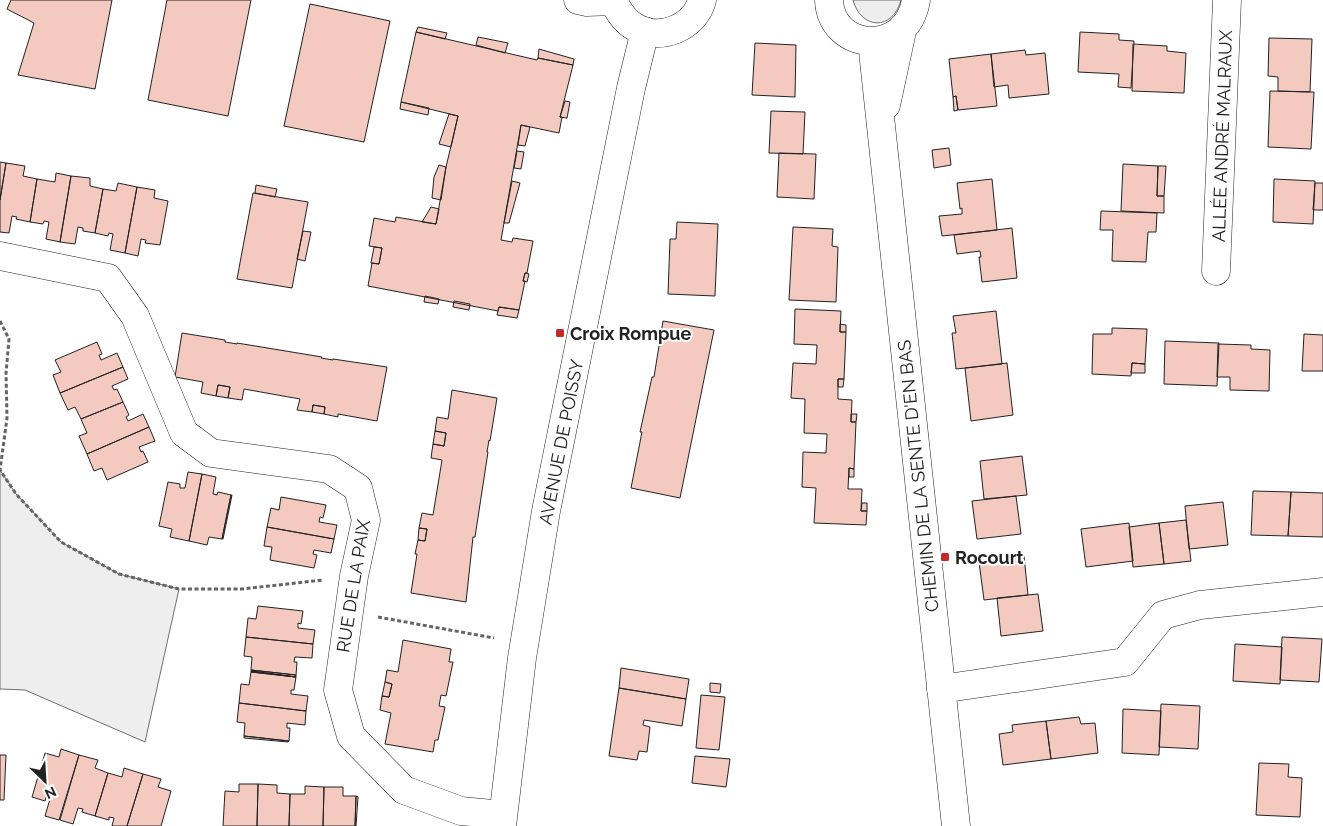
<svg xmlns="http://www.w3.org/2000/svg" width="1323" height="826" font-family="Raleway,sans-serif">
<rect width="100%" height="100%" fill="#fff"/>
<path fill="#eee" stroke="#6f6f6f" d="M853,0H901C893,31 861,30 853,0Z
M0,470L16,494L61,542L119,574L179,589L145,742L25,690L0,689Z"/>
<path fill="#f3c9c0" stroke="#222" d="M11,0H112L95,89L18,75L34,23L7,9Z
M167,0H251L228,116L148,100Z
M310,4L390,21L364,142L284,126Z
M418,27L447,33L445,39L416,32Z
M416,32L537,60L538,58L573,65L560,117H562L559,133L521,125L501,240L512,242L513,238L533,241L527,273H525L523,281H525L519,310L499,307L498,311L368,286L372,263L379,264L382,248L369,246L374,218L395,222L396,217L436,224L446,167L458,116L401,102Z
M1080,32L1119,34V40L1134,41L1131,88L1118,87L1119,74L1078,72Z
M478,37L508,43L505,53L476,45Z
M1269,38L1312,39L1310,92L1278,91V77L1268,76Z
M755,43L796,45L795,97L752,95Z
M1133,44L1167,46V51L1186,53L1184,93L1132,91Z
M539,49L574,59L573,65L538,58Z
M1025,50L1026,55L1045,53L1049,94L1009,98L1008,85L994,87L991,54Z
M991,54L997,106L958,110L956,96L953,97L949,59Z
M1270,91L1314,92L1311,149L1268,147Z
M956,96L958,110L954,111L953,97Z
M565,101L570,102L567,118L560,117Z
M401,102L429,108L428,115L400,109Z
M771,111L805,112L803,154L769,153Z
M449,114L458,116L451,147L439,144Z
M521,125L530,127L525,146L518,145Z
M949,148L951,165L934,168L932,150Z
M517,151L524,152L521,169L514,168Z
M779,153L816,154L814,199L777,197Z
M0,162L6,163L0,200Z
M6,163L25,166L23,176L37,179L30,222L16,219L17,217L12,216L9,233L0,232V200Z
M1123,164L1158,166L1157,196H1164V213L1121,211Z
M439,165L446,167L441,200L432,198L434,177Z
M1158,166H1166L1164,196H1157Z
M56,173L71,176L60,242L46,239L49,222L44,221L43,224L30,222L37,179L55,182Z
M71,176L90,178V186L103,189L95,233L83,231V228L78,227L75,244L60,242Z
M992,179L997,230L942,236L939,216L962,214V208L960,209L957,183Z
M1274,179L1315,181L1313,224L1273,222Z
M512,181L520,183L509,223H504Z
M118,183L137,187L125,253L110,250L113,234L109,233L108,236L95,233L103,189L116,191Z
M1315,183H1323V210H1313Z
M256,185L277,189L275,197L255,193Z
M137,187L155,190L154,198L168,201L160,245L145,243L146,240L141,239L138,256L125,253Z
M253,193L308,202L292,288L237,279Z
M431,207L439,209L436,224L422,222Z
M1101,211L1157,213L1156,232H1148L1146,262L1112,261L1113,230H1100Z
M677,222L718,224L715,296L668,294L670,239H676Z
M793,227L833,229L832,246L838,247L836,302L789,300Z
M1012,228L1017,278L982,282L979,257H981L980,251L957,254L954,235Z
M303,231L311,232L305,261L297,259Z
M374,247L382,248L379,264L371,263Z
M525,273L529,274L527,282L523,281Z
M425,296L439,299L438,304L424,302Z
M454,301L470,304L469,310L453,307Z
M499,307L519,310L517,318L497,315Z
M795,309L841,311L840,332H846L844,379H838V399L852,400L851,422H856L854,469L849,468L848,489H862L861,511H867L866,525L814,523L816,488L802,487L803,452L826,453L827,434L804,433L805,399L791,398L793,363L816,364L817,345L794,344Z
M996,311L1002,364L956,369L952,333H956L953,316Z
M663,321L714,330L680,498L631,488L642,432H640L652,377H654Z
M840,324L846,325V332H840Z
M1112,328L1147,329L1145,364L1132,363L1131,376L1092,374L1093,334H1112Z
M182,333L225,340V342L237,344V343L322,357L321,358L333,360V359L387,367L377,421L338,414V417L324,414L325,407L313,405L312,412L297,410L300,399L244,389L242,400L228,398L230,387L218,385L216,396L201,393L203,382L175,377Z
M1304,334L1323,335V371H1302Z
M1165,341L1219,343L1217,386L1164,384Z
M97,342L102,354L99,355L101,360L117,353L123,367L60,393L53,375L61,372L55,360Z
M1218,344L1251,345V349L1270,350L1269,391L1230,390V377H1217Z
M1007,363L1013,415L971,421L965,368Z
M1132,363L1145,364V373H1131Z
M123,367L128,379L112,386L114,390L117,389L123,402L81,419L75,407L68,410L60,393Z
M838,379H844L843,387H838Z
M218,385L230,387L228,398L216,396Z
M452,390L497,398L490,441L489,440L487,452H488L475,537H473L466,602L411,593L417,554H415L418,540L425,541L427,529L419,528L422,513L433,515L442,460L431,458L433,444L444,446L446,433L435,431L437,417L448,419Z
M123,402L129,415L126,417L128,421L143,414L149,427L87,454L79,436L87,433L81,419Z
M313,405L325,407L324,414L312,412Z
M851,414H857L856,422H851Z
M149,427L155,441L139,447L141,452L143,451L148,462L107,480L102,468L94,471L87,454Z
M435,431L446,433L444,446L433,444Z
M1022,456L1027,495L984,499L980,461Z
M849,468L854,469V477H849Z
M188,472L202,474L189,541L170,537L172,529L159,526L168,482L180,484V488H185Z
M202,474L216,477L213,494L217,495L218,492L231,495L222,539L209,537L207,545L189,541Z
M1253,491L1291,492L1288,536L1251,535Z
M1291,492L1323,493V537L1288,536Z
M231,495H232L223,539H222Z
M1016,496L1021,534L977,539L972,501Z
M281,497L326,505L323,518L320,517L319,522L337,525L334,539L267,527L271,508L279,510Z
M1223,502L1228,545L1189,549L1185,506Z
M862,503H867V511H861Z
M1186,520L1191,561L1164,564L1159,523Z
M1129,523L1133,561L1086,567L1081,529Z
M1159,523L1164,564L1133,567L1129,527Z
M267,527L334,539L331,553L314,550L313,554L317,555L314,568L270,560L272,547L264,546Z
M419,528L427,529L425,541L418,540Z
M1024,556L1028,595L984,600L979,562Z
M1038,594L1043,631L1001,636L997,598Z
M258,606L303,611L301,624L298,623V628L315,630L313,644L246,637L248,618L256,619Z
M246,637L313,644L312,658L295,657L294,662H297L296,675L251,670L252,657L244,656Z
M1282,637L1322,639L1319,682L1280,680Z
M403,640L451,649L449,662H453L446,696L441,695L439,706L445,707L438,740H435L433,752L385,744L391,713L380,710L382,696L389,697L392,684L385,682L387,670L398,672Z
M1235,644L1282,647L1280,684L1233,681Z
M621,668L689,679L686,699L619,688Z
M251,670L296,675V677L251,671Z
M251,671L296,677L251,672Z
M251,672L296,677L294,690H291V694L308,696L306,711L239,703L241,684L249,685Z
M385,682L392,684L389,697L382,696Z
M710,683L721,684L720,693L710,692Z
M619,688L686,699L682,726L644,720L643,725L650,727L647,752L639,751L637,760L609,756Z
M701,695L725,697L719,750L696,748Z
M239,703L306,711L305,725L287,723V728H290L289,741L244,736L245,723L237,722Z
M1161,704L1200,706L1198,749L1159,747Z
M1123,709L1161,711L1159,755L1122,753Z
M1079,717L1081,724L1095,723L1098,753L1051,759L1046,721Z
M1046,721L1051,759L1003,765L999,734L1013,732L1012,725Z
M244,736L289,741L288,742L244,738Z
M61,749L79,755L59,820L45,816L50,799L46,797L45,801L32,797L45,753L59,757Z
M0,755H6L4,800H0Z
M79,755L98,760L95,768L108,773L95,816L82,812L83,809L78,808L73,824L60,820Z
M695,756L730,759L726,787L692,783Z
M1259,763L1289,764L1288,777L1302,778L1300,817L1256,815Z
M124,768L143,774L127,826H112L114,818L109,817V820L95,816L108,773L122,777Z
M143,774L161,779L158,787L171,791L161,826H127Z
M239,784H258L257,826H223L225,791L239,792Z
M258,784L277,785V793L290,794L289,826H257Z
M305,786L324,787L323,826H289L290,794H305Z
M324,787H343V796H356L355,826H323Z
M356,796L358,797L356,826H355Z"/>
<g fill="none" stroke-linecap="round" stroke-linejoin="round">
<defs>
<path id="street" d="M0,256L108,278L135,316L184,433L211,453L329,469L358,488L366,520L354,576L338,690L351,736L404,790L461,811L503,815
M1216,271L1227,0
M941,689L1125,662L1163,615L1200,605L1323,592
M502,826L522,658L546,511L631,88L645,31"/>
<path id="secondary" d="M578,0L587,2L613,1
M613,0C618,11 624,21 635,27C659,42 695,28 702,0
M829,0C831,52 907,57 916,0
M872,42L956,826
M886,105L902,31"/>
</defs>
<use href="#street" stroke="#222" stroke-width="29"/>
<use href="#secondary" stroke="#222" stroke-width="29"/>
<path stroke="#646464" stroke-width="3" stroke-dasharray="4 2.5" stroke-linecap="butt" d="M0,321L9,339L6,373L7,418L0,470L16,494L61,542L119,574L179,589H242L323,580
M378,617L494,638"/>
<use href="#street" stroke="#fff" stroke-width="28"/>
<use href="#secondary" stroke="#fff" stroke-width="28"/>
</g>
<g fill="#c62828" stroke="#fff" stroke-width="2">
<rect x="555" y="328" width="10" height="10" rx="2.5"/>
<rect x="940" y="552" width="10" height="10" rx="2.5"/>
</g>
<g text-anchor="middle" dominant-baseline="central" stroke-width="4" stroke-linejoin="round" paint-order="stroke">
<g font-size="18" fill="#222" stroke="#fff">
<text transform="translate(1222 136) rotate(-88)">ALLÉE ANDRÉ MALRAUX</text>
<text transform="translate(561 442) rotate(-79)">AVENUE DE POISSY</text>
<text transform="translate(918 476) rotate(-96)">CHEMIN DE LA SENTE D'EN BAS</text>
<text transform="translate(353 586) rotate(-81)">RUE DE LA PAIX</text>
</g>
<g font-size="18" font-weight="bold" fill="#222" stroke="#fff" text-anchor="start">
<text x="570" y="333">Croix Rompue</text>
<text x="955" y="557">Rocourt</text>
</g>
</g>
<g transform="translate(45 781) rotate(155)" stroke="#ffffff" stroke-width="4" paint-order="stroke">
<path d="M0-4L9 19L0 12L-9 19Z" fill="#222222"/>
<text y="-8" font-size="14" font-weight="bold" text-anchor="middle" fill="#222222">N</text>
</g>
</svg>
